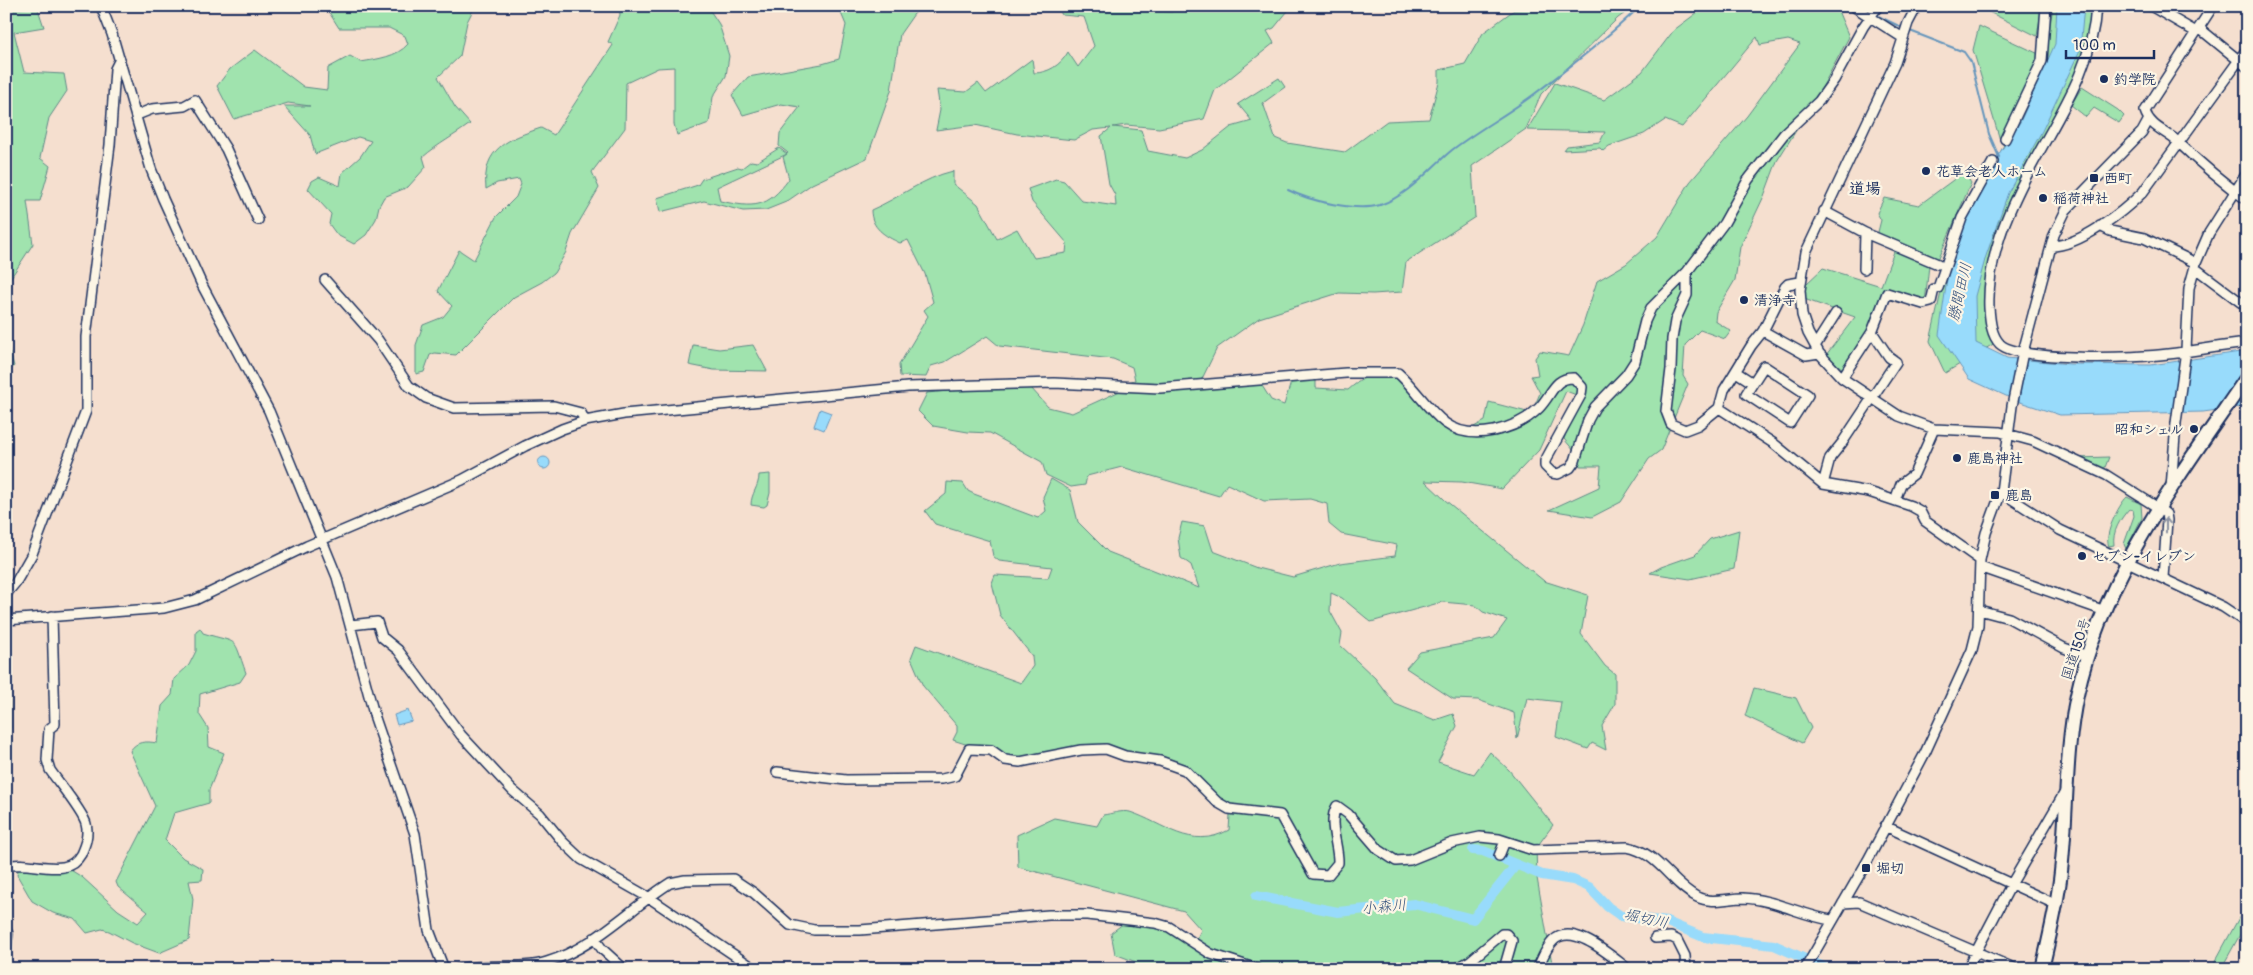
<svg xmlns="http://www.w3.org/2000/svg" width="2253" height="975" font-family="Pangolin,'Klee One',sans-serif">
<rect width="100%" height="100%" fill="#f5dfcf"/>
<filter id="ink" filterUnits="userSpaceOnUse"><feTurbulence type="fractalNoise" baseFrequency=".02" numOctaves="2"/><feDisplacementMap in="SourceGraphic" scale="10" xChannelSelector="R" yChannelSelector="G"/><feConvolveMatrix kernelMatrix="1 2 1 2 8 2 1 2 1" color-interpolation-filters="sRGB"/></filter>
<g filter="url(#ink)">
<path fill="#a0e3ae" stroke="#5e8986" d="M6,6H18L19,9L37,6L44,27L14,32L24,72L64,74L67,91L49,118L40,158L50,166L40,201H27L33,244L6,285Z
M325,6H475L467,22L460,56L438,77L455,107L470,124C454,136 438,144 423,157L426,167L408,187L384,197L379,206L376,219L366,235L354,244L337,235L329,224L331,214L308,189L312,181L319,177L340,186L342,173L360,157L371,141L358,137L315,154L310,135L284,106H310L288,103L234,119L217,86L230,69L255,50L304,87L327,90L328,68L350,56L361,62C377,59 397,57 408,44L405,36L389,28H339Z
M619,6H707L719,24L729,56L726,76L713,97L709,123L677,135L674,124V67L658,68L626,83L625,128L592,172L599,188L572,234L566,252L554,273L542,282L514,297L456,355L435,353L430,355L424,372L416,374V345L423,325L443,317L452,306L438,291L459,250L474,260L496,217L516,197L521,184L519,179L497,183L486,189C482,148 508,139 541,128L554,135L613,45L608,42L620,15Z
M838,6H924L914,14L900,34L891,91L867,158L812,184L786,202L766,210L743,211L704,201L660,212L657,198L698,185L702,179L738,167L742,168L751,161L757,162L779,148L787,154L717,187L720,201C754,208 767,209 789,179L783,157L788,153L779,146L780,133L800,107L781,104L743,115L732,95L748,77L822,64L839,59L846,25Z
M1057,6H1153L1155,11L1172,12L1180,6H1292L1274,28L1267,31L1274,43L1215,90L1204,119L1159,128L1126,125L1113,127L1141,130L1148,151L1185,158L1202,150L1231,127L1252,121L1238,104L1279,78L1285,87L1263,103L1275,138L1287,143L1345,152L1387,121L1429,119L1439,82V70L1465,64L1483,33L1514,10L1564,6H1635L1618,18L1541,94L1526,129L1472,166L1475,217L1406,262L1402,292L1373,294L1339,293L1259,318L1217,348L1200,383L1259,381L1271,400L1284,405L1292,379L1316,377V388L1348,390C1399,346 1409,395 1444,421C1451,425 1463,427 1470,429L1485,421L1489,402L1527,412L1533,410L1540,393L1531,376L1538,375L1535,358L1540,351L1569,356L1583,325L1597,281L1626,264L1657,237L1690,182L1747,116L1800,44L1788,40L1760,45L1757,37L1682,127L1665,120L1644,134L1609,146L1603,151L1600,148L1564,150L1567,146L1600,142L1605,132L1527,130L1555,83L1604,100L1642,72L1674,30L1706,6H1836L1849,37L1817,97L1777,161L1764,196L1740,247L1735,280L1716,312L1715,321L1731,331L1725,339L1700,330L1685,345L1683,376L1688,384L1661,450L1649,459L1621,502L1592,517L1549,510L1599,487L1601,466H1580L1575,452L1564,439L1579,396L1566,391L1539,450L1502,489L1462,482L1425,481L1445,500L1544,581L1588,595L1581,634L1605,666L1615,674V704L1602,726L1606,750L1592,743L1588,749L1556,737L1561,702L1527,698L1517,739L1514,713L1478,700L1453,699L1406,668L1420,652L1494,638L1507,620L1483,612L1475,605L1442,602L1371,622L1342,598L1331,593L1330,611L1342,633L1340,645L1375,678L1395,704L1435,720L1453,714L1457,726L1438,762L1474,774L1490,752L1509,770L1553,825L1536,848L1537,878L1553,969H1133L1136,962L1115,954L1111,933L1128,920L1169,927L1194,944L1201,930L1184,911L1018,867L1017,835L1054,818L1097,826L1103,815C1111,814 1122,810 1130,812C1164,823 1190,851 1229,830L1230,815L1206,798L1195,779L1139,754L1100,749L1017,761L953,740L957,732V726L923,686L911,658L916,645L1021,683L1033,666L1032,656L1000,615L992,583L995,575L1048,578L1052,567L999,561L993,556L990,541L935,524L925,511L946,494L947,482L963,483L968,491L974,494L1038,518L1046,511L1043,497L1051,479L1070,490L1078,522L1108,552L1199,588L1191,565L1181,558L1178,538L1182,522L1205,526L1213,551L1257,568L1293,577L1340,563L1395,556L1397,545L1341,534L1329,524L1327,504L1310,499L1264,501L1227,484L1219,496L1122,467L1087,476L1085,485L1071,487L1046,475L1042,462L990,433L968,432L933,426L918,411L927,393L999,386L1031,388L1048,407L1072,413L1120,391L1119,384L1135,380L1132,367L1113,359L999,346L987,336L945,362L931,366L926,377L900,376L899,365L928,316L924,310L933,302L925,274L908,240L900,243C885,236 871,228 871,210C899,198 923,178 953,171V184L978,204L997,239L1017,229L1034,258L1066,253L1067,243L1032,202L1028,189L1056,179L1064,181L1082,201L1116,206L1115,195L1109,184L1101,136L1111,128L1093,130L1074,140L1017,134L975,125L936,130L940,110L937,90L966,92L978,83L986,93L1032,59L1034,73C1048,73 1061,65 1068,52L1078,67L1094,46L1084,17L1062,15Z
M1989,6H2042L2037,36L1987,11Z
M2053,6H2092L2087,56L2018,189L1984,299L1995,343L1945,373L1930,341L1944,279L1989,175L2033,86L2047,45Z
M1979,26L2041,55L2007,135L2000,140L1973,50Z
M2082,87L2118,110L2124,116L2119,123L2094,108L2086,117L2071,105Z
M1964,172L1971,183L1937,262L1904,252L1929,265L1925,303L1890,290L1844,370L1826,355L1855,317L1804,299L1806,284L1823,268L1881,286L1895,249L1876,240L1881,220L1877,213L1884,198L1919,205Z
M6,340L14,366L6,375Z
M693,345L719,349L753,345L767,371L714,370L689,365Z
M2109,457L2104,470L2076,458Z
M770,474V493L767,505L764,507L751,505C751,493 759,487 759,475Z
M2127,497L2141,504L2142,518L2126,549L2124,544L2134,516L2133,510L2129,509C2120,519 2112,532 2114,545L2109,546C2103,536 2119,504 2127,497Z
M1739,530L1734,569L1690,579L1650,573L1661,567L1695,555L1710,539Z
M200,628L203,633C241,645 232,634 246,673L240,682L200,694L199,714L208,728L209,747L224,753L209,790V803L174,813L165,840L183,858L203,869L202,880L189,881L193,899L189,940L159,953L132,943L109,931L102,929L87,933L75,919L53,913L32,901L17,875L19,866L69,869L82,877L118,910L138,923L148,912L118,887L116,882L155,806L130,751C136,741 146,741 157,743L162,706L172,695L174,679L189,665L196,651V631Z
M1754,688L1796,698L1811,728L1802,743L1745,716Z
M6,691H9L11,728L6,727Z
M2247,903V922L2221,969H2211Z"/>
<path fill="#98dbfb" stroke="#6696bc" d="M2057,6H2084L2080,50L2042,131L2008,193L1986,256L1975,296L1976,343L2007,358L2070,364L2151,365L2247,351V406L2203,412L2060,415L2017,401L1969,379L1939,335L1949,265L1962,218L1989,169L2020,122L2055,44Z
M820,409L831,413L824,430L814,426Z
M538 463a6 6 0 1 1 12 0a6 6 0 1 1-12 0Z
M408,710L412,721L397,725L394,715Z"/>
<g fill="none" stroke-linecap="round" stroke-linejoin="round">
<path stroke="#6696bc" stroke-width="2" d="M1864,6L1870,11
M1876,15L1903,28
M1910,31L1964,52L1971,62L1989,134L1999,157
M1288,190C1310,201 1356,212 1380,205C1409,195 1429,169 1452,150C1479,129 1510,113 1537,92C1570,67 1602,42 1633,13L1637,6"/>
<path stroke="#98dbfb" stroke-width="10" d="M1473,850L1483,851L1542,875L1573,880L1589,887L1608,907L1621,916L1667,922L1703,937L1774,945L1828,969
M1256,896L1338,912L1414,904L1473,919L1516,865"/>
<defs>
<path id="minor" d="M101,6L112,34L151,169L163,199L202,285L269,411L337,577L375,718L415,834L429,930L444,969
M1853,6L1903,38
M1917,6L1908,23L1895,63L1806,252L1800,290L1802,315L1808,333L1819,353L1842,378L1899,416L1934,429L2000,432L2033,441L2106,475L2160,509L2166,514L2167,520L2163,578
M2096,6C2093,68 2058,116 2030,169C2007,213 1987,258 1989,308C1990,320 1991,335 2000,344C2019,362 2140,358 2168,354C2194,351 2220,346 2247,343
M2151,6L2196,32
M2213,6L2145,111C2150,127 2166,131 2178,142C2200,163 2222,182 2247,200
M2199,28L2247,67
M137,115L152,109L184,106L195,100L226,149L258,220
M2005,139L2042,61L2046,6
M1824,211L1865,233L1938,264
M2100,226L2110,231L2144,238L2196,263
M2051,246C2080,246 2123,212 2143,192L2247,49
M2195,268L2247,307
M1864,269L1865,233
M1687,272V295L1675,321L1672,339L1671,369L1666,411L1671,424L1685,430L1698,425L1719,408L1724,390L1751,346L1763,331L1785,287L1788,284L1800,282
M325,280L378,340L409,386L426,398L454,408L554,406L581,413L585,421
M1763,331L1806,355L1819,353
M1815,346L1836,313
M1736,372L1753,383L1764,366L1808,395L1790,423L1746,394L1753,383
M1842,378L1872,332
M1719,408L1773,443L1823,484L1869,492L1911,506L1920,511L1925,521L1980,560
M1823,484L1830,458L1842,443L1896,362L1889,357L1872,332L1887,293L1923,304L1931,302L1934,289L1938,288L1962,218L1993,162
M2171,488L2176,423L2186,350L2189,288L2196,263L2209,233L2247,173
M2001,492L2060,530L2223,607L2247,623
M1895,500L1901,484L1914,474L1934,429
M1980,567L2105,611
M6,594L16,582L32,554L86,411V337L110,145L115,69L120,59
M1979,610L2009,618L2064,648L2088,656
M6,620L164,608L195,600L307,546L462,480L525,446L562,429L585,421L624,414L908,387L1054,383L1160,388L1346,373H1398C1415,388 1427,409 1445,423C1472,443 1518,429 1539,408C1552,395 1554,377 1574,378L1582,387L1581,395L1545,461V466L1552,473L1558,474L1570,468L1575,461L1588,420L1595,407L1626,375L1635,361L1645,321L1651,308L1687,272L1724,223L1748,180L1784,134L1819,101L1834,80L1863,27L1878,6
M351,625L377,622L382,637L398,650L461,735L512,790L540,814L562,841L581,859L648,897L755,969
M777,772L846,780L942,779L955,776L969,749L991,750L1005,760L1020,762L1081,750L1106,749L1125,756L1160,761L1185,770L1217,802L1229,809L1280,815L1313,874L1328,875L1338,863C1339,846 1327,822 1337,806L1348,814L1379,850L1396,861L1410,860L1452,843L1480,837L1499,839L1533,850L1627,847C1658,852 1671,884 1697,897C1711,904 1728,898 1743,898C1773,899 1801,915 1831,920
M1885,826L2055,904
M1499,856L1505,841
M6,866C25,861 44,870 63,867C71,866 77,861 81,854C85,845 89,835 86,824C83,812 58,782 50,770L47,760L49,729L55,724L52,616
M1843,903L1859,902L2016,969
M6,930L8,934L6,946
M594,938L602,949L624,969
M1655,938L1671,937L1677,940L1685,956L1686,969
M459,969C487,963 522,970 547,962C594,948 629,909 670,883L685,880L733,879L754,893L790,925L814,930H860L1049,915H1087L1155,923L1169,927L1211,954L1257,969
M1456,969L1470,961L1502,934H1506L1512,941L1504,969
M1537,969C1542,960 1545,949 1553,941C1573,921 1612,957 1628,969
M1805,969L1868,860L1925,753L1972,650L1978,626L1980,560L1986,533L2001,492L2012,406L2023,352L2054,235L2066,210L2142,132L2148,121
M1967,969L2012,883L2065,792"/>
<path id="highway" d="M2042,969C2049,939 2056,910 2060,880C2068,819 2064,755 2077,695C2102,577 2180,475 2247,377"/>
</defs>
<use href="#minor" stroke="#1b2f5e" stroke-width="12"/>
<use href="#highway" stroke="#1b2f5e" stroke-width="16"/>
<use href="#minor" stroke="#fcf5e5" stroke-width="9"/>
<use href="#highway" stroke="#fcf5e5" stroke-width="12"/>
</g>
<defs><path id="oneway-shaft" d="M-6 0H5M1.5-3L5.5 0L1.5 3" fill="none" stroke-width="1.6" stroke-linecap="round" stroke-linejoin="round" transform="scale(1.25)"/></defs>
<use stroke="#8c92a2" href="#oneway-shaft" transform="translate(2166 525) rotate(-90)"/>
</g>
<g fill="#1b2f5e" stroke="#fcf5e5" stroke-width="2">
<circle cx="2104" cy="79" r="5"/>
<circle cx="1926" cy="171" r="5"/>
<rect x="2089" y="173" width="10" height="10" rx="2.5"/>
<circle cx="2043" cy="198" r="5"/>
<circle cx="1744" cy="300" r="5"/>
<circle cx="2194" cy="429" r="5"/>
<circle cx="1957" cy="458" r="5"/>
<rect x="1990" y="490" width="10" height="10" rx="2.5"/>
<circle cx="2082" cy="556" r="5"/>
<rect x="1861" y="863" width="10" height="10" rx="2.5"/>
</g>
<g text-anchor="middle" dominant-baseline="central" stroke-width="4.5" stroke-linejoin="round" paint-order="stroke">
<g font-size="14" font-weight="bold" fill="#1b2f5e" stroke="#fcf5e5" text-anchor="start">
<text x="2114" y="79">釣学院</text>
<text x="1936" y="171">花草会老人ホーム</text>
<text x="2104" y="178">西町</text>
<text x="2053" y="198">稲荷神社</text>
<text x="1754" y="300">清浄寺</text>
<text x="2184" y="429" text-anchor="end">昭和シェル</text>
<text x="1967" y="458">鹿島神社</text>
<text x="2005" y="495">鹿島</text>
<text x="2092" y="556">セブン-イレブン</text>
<text x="1876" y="868">堀切</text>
</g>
<g font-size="14" fill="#1b2f5e" stroke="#fcf5e5">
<text transform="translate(2076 649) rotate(-72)">国道150号</text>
</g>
<g font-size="15" font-style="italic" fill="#34517d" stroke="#fcf5e5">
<text transform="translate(1960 292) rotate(-77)">勝間田川</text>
<text transform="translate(1384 907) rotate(-6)">小森川</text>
<text transform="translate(1646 919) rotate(12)">堀切川</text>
</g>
<g font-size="16" font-weight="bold" fill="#1b2f5e" stroke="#fcf5e5">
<text x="1865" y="189">道場</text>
</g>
</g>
<rect width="2253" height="975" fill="none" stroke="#fcf5e5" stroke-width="25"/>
<rect x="12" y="12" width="2228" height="950" fill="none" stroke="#1b2f5e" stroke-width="2" filter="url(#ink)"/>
<path d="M2066 50v8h88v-8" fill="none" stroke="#1b2f5e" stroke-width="2.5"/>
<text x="2073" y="50" font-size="15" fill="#1b2f5e" stroke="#fcf5e5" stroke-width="4" paint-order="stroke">100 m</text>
</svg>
